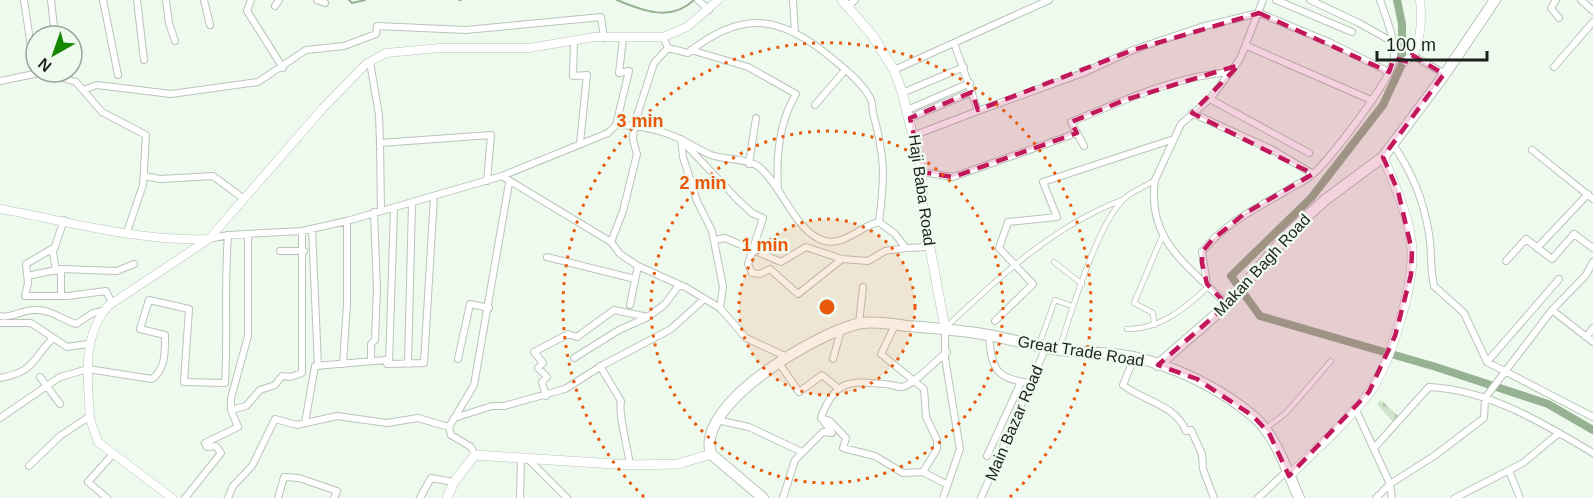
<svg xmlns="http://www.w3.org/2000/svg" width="1593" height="498" font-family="Helvetica,sans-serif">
<defs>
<pattern id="cemetery-stones" width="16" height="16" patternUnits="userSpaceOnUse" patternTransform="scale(1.5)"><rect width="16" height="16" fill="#cce5c9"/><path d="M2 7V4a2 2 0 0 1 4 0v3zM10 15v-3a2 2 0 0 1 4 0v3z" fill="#afc4ac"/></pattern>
</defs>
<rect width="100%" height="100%" fill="#effaee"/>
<path fill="url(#cemetery-stones)" d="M1381,400L1398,416L1393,422L1377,404Z"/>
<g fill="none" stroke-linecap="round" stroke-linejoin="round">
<path stroke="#96b292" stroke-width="2" d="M349,0L352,3L365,0
M459,0H461
M617,0C643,11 671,22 694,0"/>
<path stroke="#96b292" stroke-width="8" d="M1397,0L1402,24V64L1383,105L1311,198L1231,276L1260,316L1436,367L1548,404L1593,430"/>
<defs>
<path id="pedestrian" d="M1054,262L1082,284
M1154,325L1153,313L1134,303L1162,237
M946,327C998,278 1053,226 1122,200
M1127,329C1159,330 1186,308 1209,286
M1039,345L1055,300L1072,306
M1059,350C1070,315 1098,223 1123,200C1131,191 1145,187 1155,180
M1265,429L1286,413L1331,361"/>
<path id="minor" d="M24,0L31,47
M51,0L55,36
M103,0L118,75
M137,0L144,60
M166,0L169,23L175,41
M204,0L210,25
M251,0L247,11L283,68
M317,0L325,3
M698,0L709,10
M793,0L795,33
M1276,0L1352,32
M1310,0L1359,23L1391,41
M1556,0L1551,8L1559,18
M1581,0L1593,11
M275,6L279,0
M847,7L855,0
M663,37L668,48L688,53C742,9 782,15 834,60C846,70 861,82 869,96C873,101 872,107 873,113C885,157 885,176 879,222
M574,41L573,76L587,75L580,143
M954,43L978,111L1083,73L1133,50L1201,27L1259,13L1331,43L1389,72
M1247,46L1371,100
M691,50L748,67L796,94C779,122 776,156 778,188
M1412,55L1445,74
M370,62L379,115L380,143
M1554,67L1593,22
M894,70L1049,0
M0,81L44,72L76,82L102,112L146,135L143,185L127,232
M83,90L97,85L171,94L258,82L306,50L344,46L376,34L377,26L466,30L601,17L604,38
M902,93L964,67
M1210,99L1309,153
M815,105L845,70
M907,110L970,83
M1192,113L1273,150L1313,174
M910,118L972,92
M616,125C640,125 660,129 682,140C692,145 701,151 711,155C725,160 747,158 759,167C782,185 796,234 825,241C845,246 860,226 879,222L895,234L906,248L929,247
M915,135L978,111
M681,139L683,157L697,201L712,231L723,287L720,308
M1392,143C1411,170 1424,201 1429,234C1432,252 1430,269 1434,286L1464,313L1487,362L1593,417
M685,144L738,200L752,213L763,218L748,264L752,273L760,274L770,269L798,294L842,259
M1084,146L1071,122C1123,101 1175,76 1231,72
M1532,150L1593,199
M749,164L756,118
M922,172L953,177L1077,133
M144,176L160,179L213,176L244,199
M502,176L611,242L620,254L638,266L687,288L720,308L746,338L787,357
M381,211L380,143L491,135L487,181
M312,229L318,366
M209,239L228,235L302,231L347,221L502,176L608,133L616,125L629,71L619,73L623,38
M714,240L725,238L781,262L806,247L842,259L868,261L885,251L906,248
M611,242L623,211L637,154L633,140L634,125L654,63L668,48
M55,247L26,264L28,283L25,296H68L106,291L112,303
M1537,248L1588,194
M280,251H304
M547,257L635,279
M1506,261L1526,239L1552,259L1574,234L1593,248
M61,269V295
M56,271L53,252L64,220
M27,276L61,269L117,271L134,264
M1207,284L1202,252C1225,223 1255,209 1286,191C1295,185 1306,181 1313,174C1330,159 1393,78 1394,58C1395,39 1386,17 1380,0
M630,305L638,266
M1227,305C1190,266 1146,242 1155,180L1181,124L1210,99L1240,59L1263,0
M1552,310L1593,342
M0,316C10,319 22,310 34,310C50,309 61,319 76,324L93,313L103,311
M995,321L1033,284L999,248L1008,222L1057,217L1043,182L1174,139
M0,323H31L67,347L88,344
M859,324L863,287
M895,325L881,354L924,389L926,417L937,440V449L923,472
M989,335C991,370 997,380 1033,383
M1586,337L1593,328
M574,358L619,330L648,317
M1134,358L1123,385C1143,401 1175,404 1186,431L1191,430L1202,454L1203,469L1214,498
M458,359L470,304L489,308
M833,359L841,330
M371,360V344L375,340L377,289L374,212
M1487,362L1559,279
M389,363L394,208
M779,363L799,392L822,375L839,389
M343,364L347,304V221
M408,364L412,203
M600,366L621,401C618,414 628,449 630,465
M40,377L60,404
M0,378C34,372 31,361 52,339
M546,396L542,382L547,377L538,368L543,363L534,352L568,334L577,337L614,310L648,317L665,304L679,285
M1355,408L1390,484L1392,498
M231,410L246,406L260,390L275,385L282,376L290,377L302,373V231
M0,418L60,377L88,369L152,379C166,369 165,351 165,335L140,329L149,300L189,309L184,382L225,383C228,334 224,284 228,235
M454,418L492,406H504L565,389L603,365L671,329L703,300
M821,418L830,421L846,438L843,448L875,456L903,473L923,472L946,484
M717,420L749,427L802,452
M305,423L315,366L386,360L387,364L424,363L434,197
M1374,448L1429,387C1487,389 1545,424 1593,453
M475,455L471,447L451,435L449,427L474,385L509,183
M987,456L1021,382
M527,458L567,498
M29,466L60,436L90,416
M1509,471L1520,498
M107,498L88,482L113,454
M185,498L221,453L216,446L207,447L205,443L238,427L231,410V398L248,336V234
M228,498L233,486L252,466L275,419L297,425L337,416L387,423L418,418L449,427
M278,498L284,477L299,478L337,491L334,498
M420,498L431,478L454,482
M520,498L521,457
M783,498L795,460L823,432L832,433L821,417C835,381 848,380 884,384C889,384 897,387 902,387C914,385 936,360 947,352
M943,498L960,449L945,358V329
M981,498L1046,347
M1258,498L1287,471
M1376,498L1390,484L1434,456L1484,418L1485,398L1552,310L1586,275L1593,262
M1455,498L1523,463L1559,433"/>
<path id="tertiary" d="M1406,61C1422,51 1422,17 1420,0
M0,209C67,221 139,242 208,239
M172,498L98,442L90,419C88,380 81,337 108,306L209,239L323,108L366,64L386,53L440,48H529L594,37H663L687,27L718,0"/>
<path id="secondary" d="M842,0L872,35L894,70L902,92L922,172L923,211L945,328
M1289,476C1316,449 1346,423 1369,393C1390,364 1413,289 1412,253C1412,223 1395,185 1383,157
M447,498L454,482L475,455L630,465L678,464L711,454"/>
<path id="primary" d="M1158,365L1227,305L1288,234L1325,200L1383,157L1445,74L1495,0
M763,498L711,454C694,404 821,330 862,323C877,321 893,324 907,326C934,328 961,330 988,335C1012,339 1036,347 1059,350C1089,353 1119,352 1149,361C1186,372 1223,391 1253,416C1276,435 1287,471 1299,498"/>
</defs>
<use href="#pedestrian" stroke="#bac4b9" stroke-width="6"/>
<use href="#minor" stroke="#bac4b9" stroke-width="8"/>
<use href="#tertiary" stroke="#bac4b9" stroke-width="9"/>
<use href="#secondary" stroke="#bac4b9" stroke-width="10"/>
<use href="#primary" stroke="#bac4b9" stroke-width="12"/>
<use href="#pedestrian" stroke="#fff" stroke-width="4.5"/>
<use href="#minor" stroke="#fff" stroke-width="6"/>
<use href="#tertiary" stroke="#fff" stroke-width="8"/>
<use href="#secondary" stroke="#fff" stroke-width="9"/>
<use href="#primary" stroke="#fff" stroke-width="10"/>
</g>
<path fill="#c2185b" fill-opacity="0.2" stroke="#c2185b" stroke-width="4.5" stroke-dasharray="12 8" stroke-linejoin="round" d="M1259,13L1389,72L1394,58L1409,62L1412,55L1444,74L1383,157L1398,191L1412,251L1411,275L1395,336L1369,392L1289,476L1269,433L1253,416L1197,379L1158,365L1227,305L1207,284L1202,263V252L1212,240L1244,214L1313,174L1192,113L1239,65L1125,100L1071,122L1077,133L953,177L922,172L910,118L972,92L978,110L1133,50Z"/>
<circle cx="827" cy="307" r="88" fill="#e8590c" fill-opacity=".12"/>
<g fill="none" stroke="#e8590c" stroke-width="3" stroke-dasharray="3 6">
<circle cx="827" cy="307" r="88"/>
<circle cx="827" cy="307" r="176"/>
<path d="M644 497A264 264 0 1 1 1010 497"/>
</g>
<g text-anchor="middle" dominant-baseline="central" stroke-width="5" stroke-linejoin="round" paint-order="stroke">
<g font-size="16" fill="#1d211d" stroke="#effaee">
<text transform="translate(922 190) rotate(82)">Haji Baba Road</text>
<text transform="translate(1262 265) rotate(-47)">Makan Bagh Road</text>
<text transform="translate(1081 351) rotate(9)">Great Trade Road</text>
<text transform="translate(1014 423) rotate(-67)">Main Bazar Road</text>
</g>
</g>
<circle cx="827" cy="307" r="9" fill="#e8590c" stroke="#effaee" stroke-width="3"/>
<g font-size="18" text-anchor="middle" font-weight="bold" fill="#e8590c" stroke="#effaee" stroke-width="5" stroke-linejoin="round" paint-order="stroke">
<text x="640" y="127">3 min</text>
<text x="703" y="189">2 min</text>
<text x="765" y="251">1 min</text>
</g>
<g transform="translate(54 54) rotate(220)"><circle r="28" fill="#effaee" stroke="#9ba39a" stroke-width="1.5"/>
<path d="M0-4.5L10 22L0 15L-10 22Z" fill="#158600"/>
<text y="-9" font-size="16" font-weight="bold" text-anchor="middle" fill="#1d211d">N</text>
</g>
<path d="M1377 51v9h110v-9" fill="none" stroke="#1d211d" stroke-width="3"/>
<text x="1386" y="51" font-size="18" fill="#1d211d" stroke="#effaee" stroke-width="4.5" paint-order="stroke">100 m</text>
</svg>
